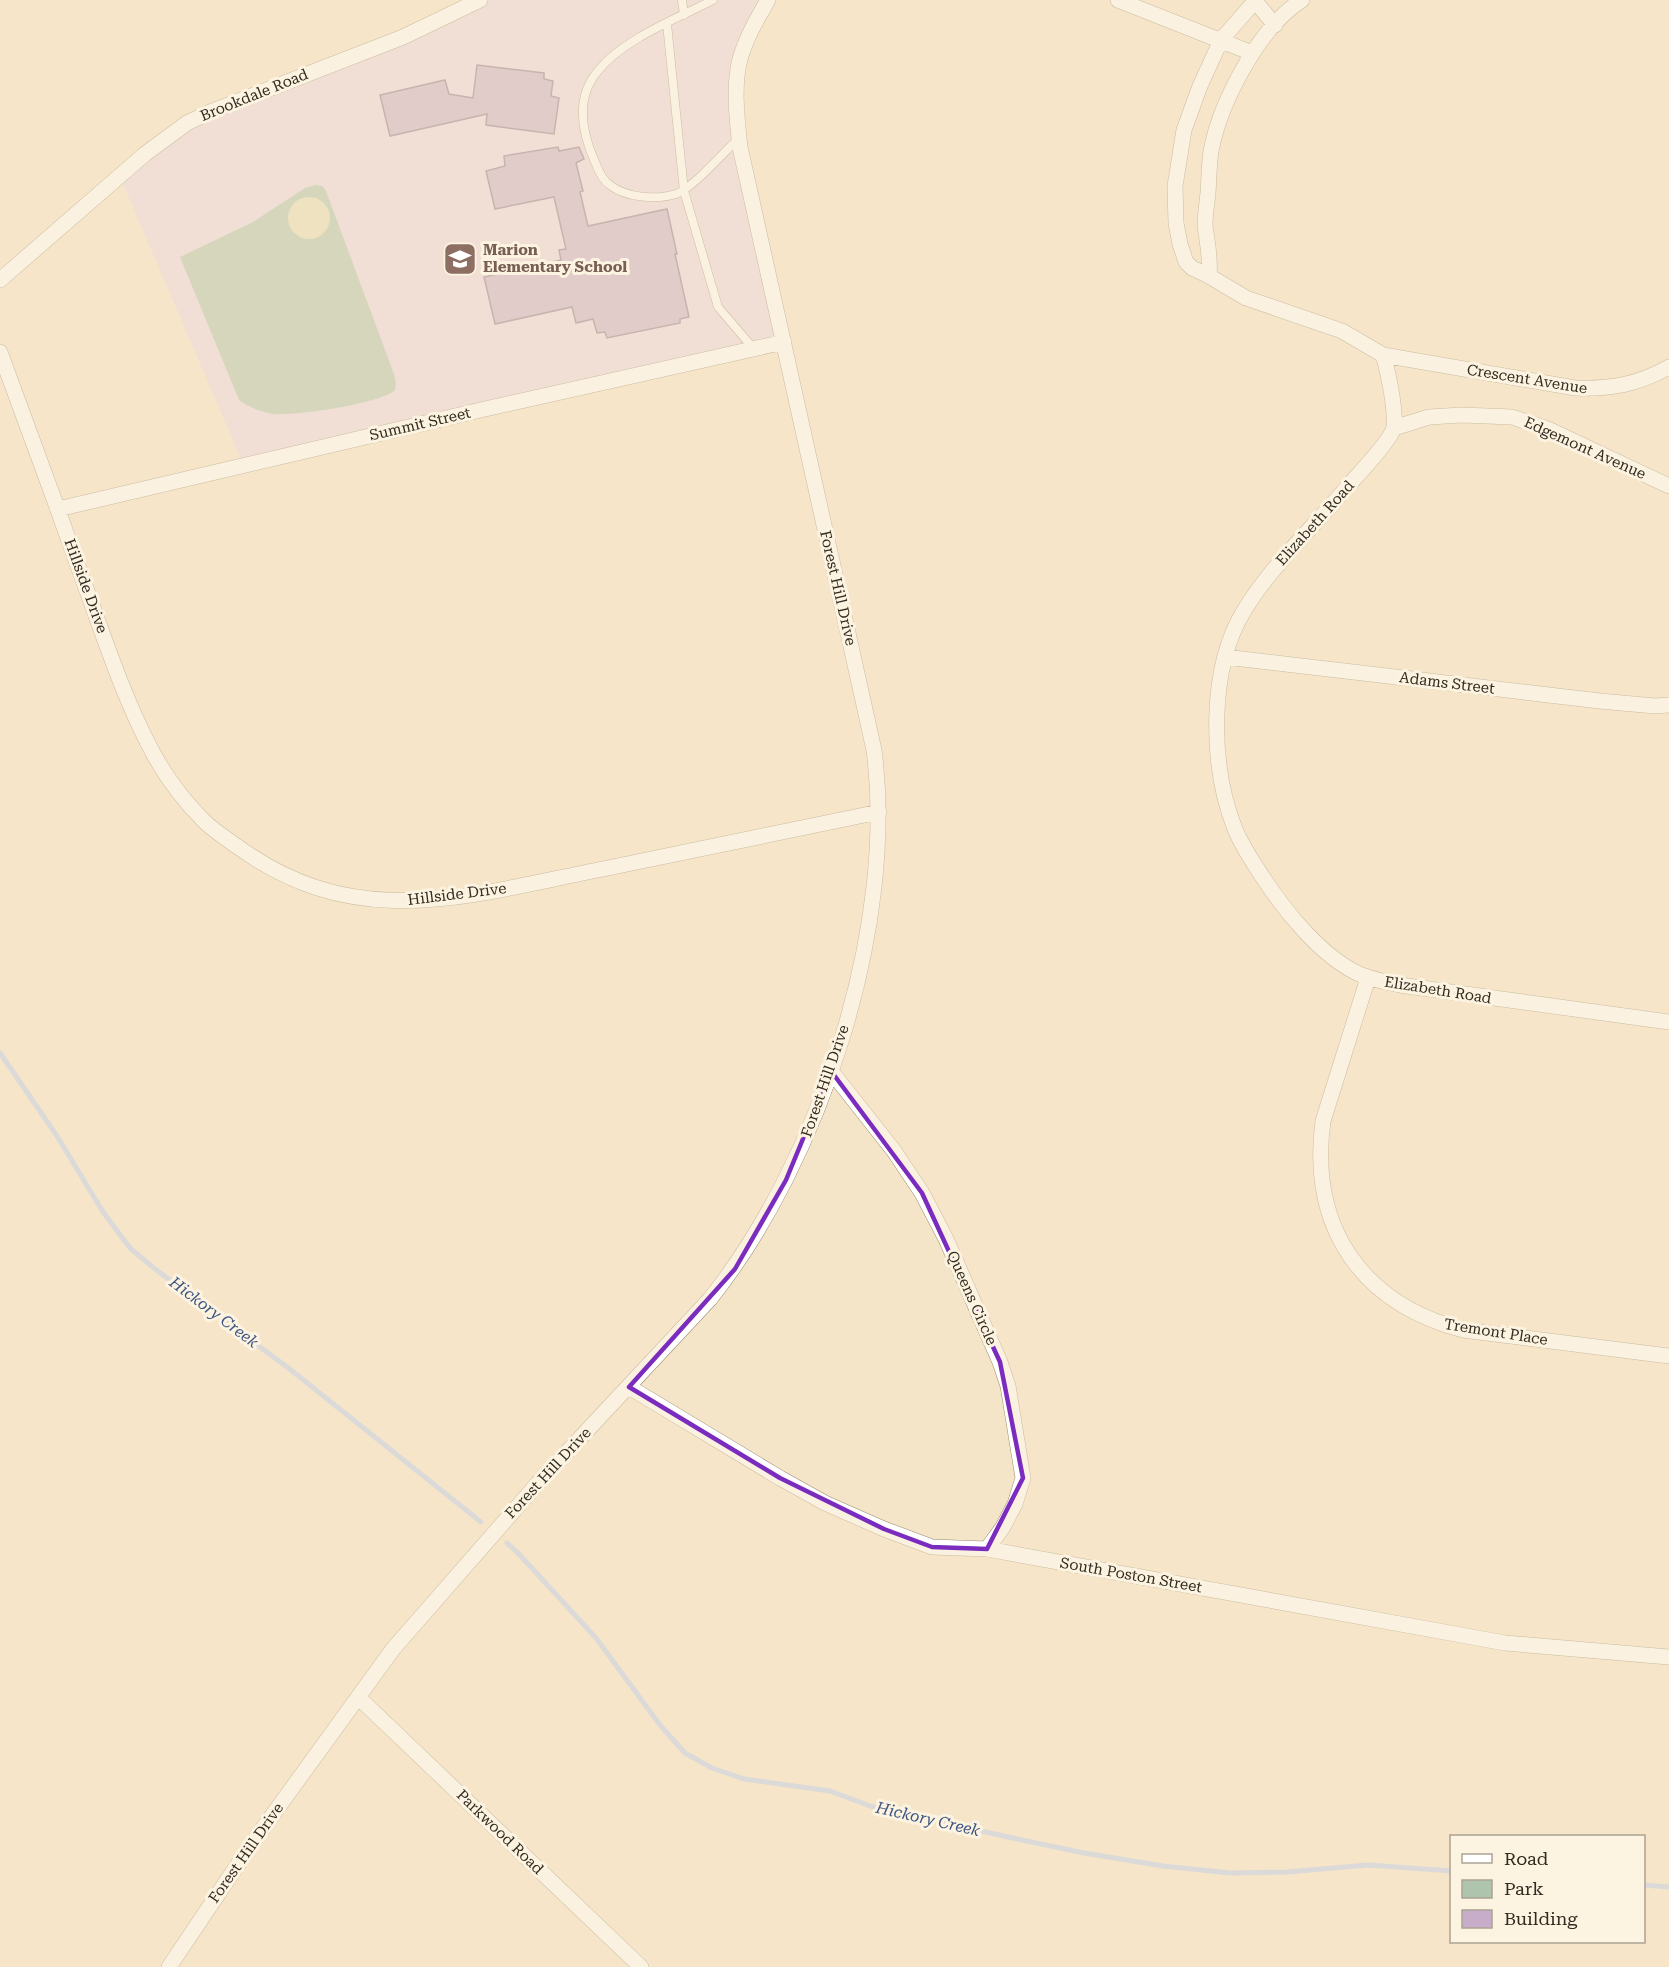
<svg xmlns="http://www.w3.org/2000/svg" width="1669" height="1967" font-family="'Roboto Serif',serif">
<rect width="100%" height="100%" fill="#f5e5c8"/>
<path fill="#ecd6e3" d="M480,0H768L752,29L736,110L784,342L244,466L120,177L187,123Z"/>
<path fill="#aec4ad" d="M315,185L322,186L326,191L394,374L396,383L395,390C380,404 295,416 273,414C260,412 249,407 239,400L180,257L253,222L305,188Z"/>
<path fill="#e7deb8" d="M288 218a21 21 0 1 1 42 0a21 21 0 1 1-42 0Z"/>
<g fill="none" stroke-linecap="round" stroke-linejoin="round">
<path stroke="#bacced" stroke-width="5" d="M0,1053L57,1136L103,1212L130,1248L155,1269L291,1370L481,1522
M507,1543L518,1553L596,1638L660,1725L685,1753L712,1768L744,1779L830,1791L873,1807L1008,1837L1084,1853L1163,1866L1230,1873L1287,1872L1368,1865L1452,1871
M1644,1885L1669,1887"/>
</g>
<path fill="#c8adca" stroke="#8f7990" stroke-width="1.5" d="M477,65L544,73V79L553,81L551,96L559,98L554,134L486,125L487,114L390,136L380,95L445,80L449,94L473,98Z
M558,147L559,151L579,147L584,159L576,163L583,191L580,192L588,226L667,209L677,254H675L689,317L680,319V323L607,338L605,332L597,333L593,319L576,323L572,307L495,324L484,277L561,260L559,250L566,249L554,197L495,209L486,171L505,166L504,156Z"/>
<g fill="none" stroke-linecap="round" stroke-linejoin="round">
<defs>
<path id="service" d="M682,0L684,15
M713,0C676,19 623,39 597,72C575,99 582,133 595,162C598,170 603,181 610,185C626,198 657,200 676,194C692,189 724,152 738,139
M667,24L684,191L718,307L753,348"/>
<path id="minor" d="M1118,0L1252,53
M1254,0L1275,25
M1256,0L1221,40L1200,86L1184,130L1175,186L1176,223L1180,244L1186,262L1192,268L1209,276L1246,298L1342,331L1383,355L1575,388C1611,389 1637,385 1669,367
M1209,276C1211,258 1207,242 1205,225C1205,215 1207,203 1208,193C1209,179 1209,165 1211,151C1220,103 1259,27 1302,0
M0,280L145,154L187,123L210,112L403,37L480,0
M0,352C29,431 58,509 86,588C106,643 125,701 153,753C166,777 184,801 204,821C214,831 227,839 238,847C358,934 470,895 603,869C695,850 787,831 879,812
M1383,355C1388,371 1396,410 1394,427C1392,439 1357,476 1347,487C1313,528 1273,564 1245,609C1208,668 1210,766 1235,829C1242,846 1252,861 1262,876C1284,910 1320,955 1357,973C1370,979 1385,982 1400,985L1669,1022
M1394,428L1429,417L1462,415L1512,417L1548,429L1669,486
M58,509L485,409L784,342
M1225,657L1600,701L1655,706L1669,705
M1368,978L1323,1121C1309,1226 1360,1303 1463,1330L1669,1356
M831,1071L894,1151L922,1193L946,1239L1000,1362L1008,1386L1023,1478L1015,1504L1003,1527L987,1549
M629,1387L780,1478L825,1503L884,1529L932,1547L987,1549L1505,1643L1669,1657
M358,1697L641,1967
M169,1967L253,1842L393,1649L538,1483L710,1299C820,1161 897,926 874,750L740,147C737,119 733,86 740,59C746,38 757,19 768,0"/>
</defs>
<use href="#service" stroke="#998b70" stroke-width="9"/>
<use href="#minor" stroke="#998b70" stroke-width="16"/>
<use href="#service" stroke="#fff" stroke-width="8"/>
<use href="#minor" stroke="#fff" stroke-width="15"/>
</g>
<path d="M0 0H1669V1967H0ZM831,1071L922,1193L1000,1362L1023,1478L987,1549L932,1547L884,1529L780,1478L629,1387L735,1269L786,1180Z" fill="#f5e5c8" fill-opacity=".55" fill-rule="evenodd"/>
<path fill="none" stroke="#7b2cbf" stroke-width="4.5" stroke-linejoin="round" d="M831,1071L922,1193L1000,1362L1023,1478L987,1549L932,1547L884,1529L780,1478L629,1387L735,1269L786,1180Z"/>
<defs>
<symbol id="school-square" viewBox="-11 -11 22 22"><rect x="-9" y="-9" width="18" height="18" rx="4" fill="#8d6e63" stroke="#fdf3e1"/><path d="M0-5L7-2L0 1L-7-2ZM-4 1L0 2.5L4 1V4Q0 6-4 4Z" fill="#fff"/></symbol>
</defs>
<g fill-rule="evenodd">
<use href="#school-square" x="441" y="240" width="38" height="38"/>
</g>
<g text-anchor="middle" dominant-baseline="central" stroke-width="6" stroke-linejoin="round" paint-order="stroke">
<g font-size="15" fill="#312b20" stroke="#fdf3e1">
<text transform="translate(254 95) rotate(-22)">Brookdale Road</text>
<text transform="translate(1527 379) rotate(9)">Crescent Avenue</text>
<text transform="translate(420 424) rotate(-13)">Summit Street</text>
<text transform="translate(1585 448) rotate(24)">Edgemont Avenue</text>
<text transform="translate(1315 523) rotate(-48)">Elizabeth Road</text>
<text transform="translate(86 586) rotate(70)">Hillside Drive</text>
<text transform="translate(838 588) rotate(77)">Forest Hill Drive</text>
<text transform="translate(1447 683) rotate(7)">Adams Street</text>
<text transform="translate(457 894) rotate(-7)">Hillside Drive</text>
<text transform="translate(1438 990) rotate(9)">Elizabeth Road</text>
<text transform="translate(825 1081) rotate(-71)">Forest Hill Drive</text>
<text transform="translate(972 1298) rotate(66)">Queens Circle</text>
<text transform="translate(1496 1332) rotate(9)">Tremont Place</text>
<text transform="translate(548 1473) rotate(-47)">Forest Hill Drive</text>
<text transform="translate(1131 1575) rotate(10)">South Poston Street</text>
<text transform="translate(500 1832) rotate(44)">Parkwood Road</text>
<text transform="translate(246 1853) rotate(-55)">Forest Hill Drive</text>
</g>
<g font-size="15" font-weight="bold" fill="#785e54" stroke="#fdf3e1" text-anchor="start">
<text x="483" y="250">Marion<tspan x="483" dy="17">Elementary School</tspan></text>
</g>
<g font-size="16" font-style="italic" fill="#3d5582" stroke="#fdf3e1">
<text transform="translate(214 1312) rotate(37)">Hickory Creek</text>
<text transform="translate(928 1819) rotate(13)">Hickory Creek</text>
</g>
</g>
<rect x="1450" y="1835" width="195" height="108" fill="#fdf3e1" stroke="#aba394" stroke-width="1.5"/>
<rect x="1462" y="1854" width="30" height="9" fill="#ffffff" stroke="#aba394" stroke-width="1.5"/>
<text x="1504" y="1865" font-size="18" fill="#312b20">Road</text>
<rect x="1462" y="1880" width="30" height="18" fill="#aec4ad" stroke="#aba394" stroke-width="1.5"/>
<text x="1504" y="1895" font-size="18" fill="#312b20">Park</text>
<rect x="1462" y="1910" width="30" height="18" fill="#c8adca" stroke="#aba394" stroke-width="1.5"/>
<text x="1504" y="1925" font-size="18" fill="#312b20">Building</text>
</svg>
